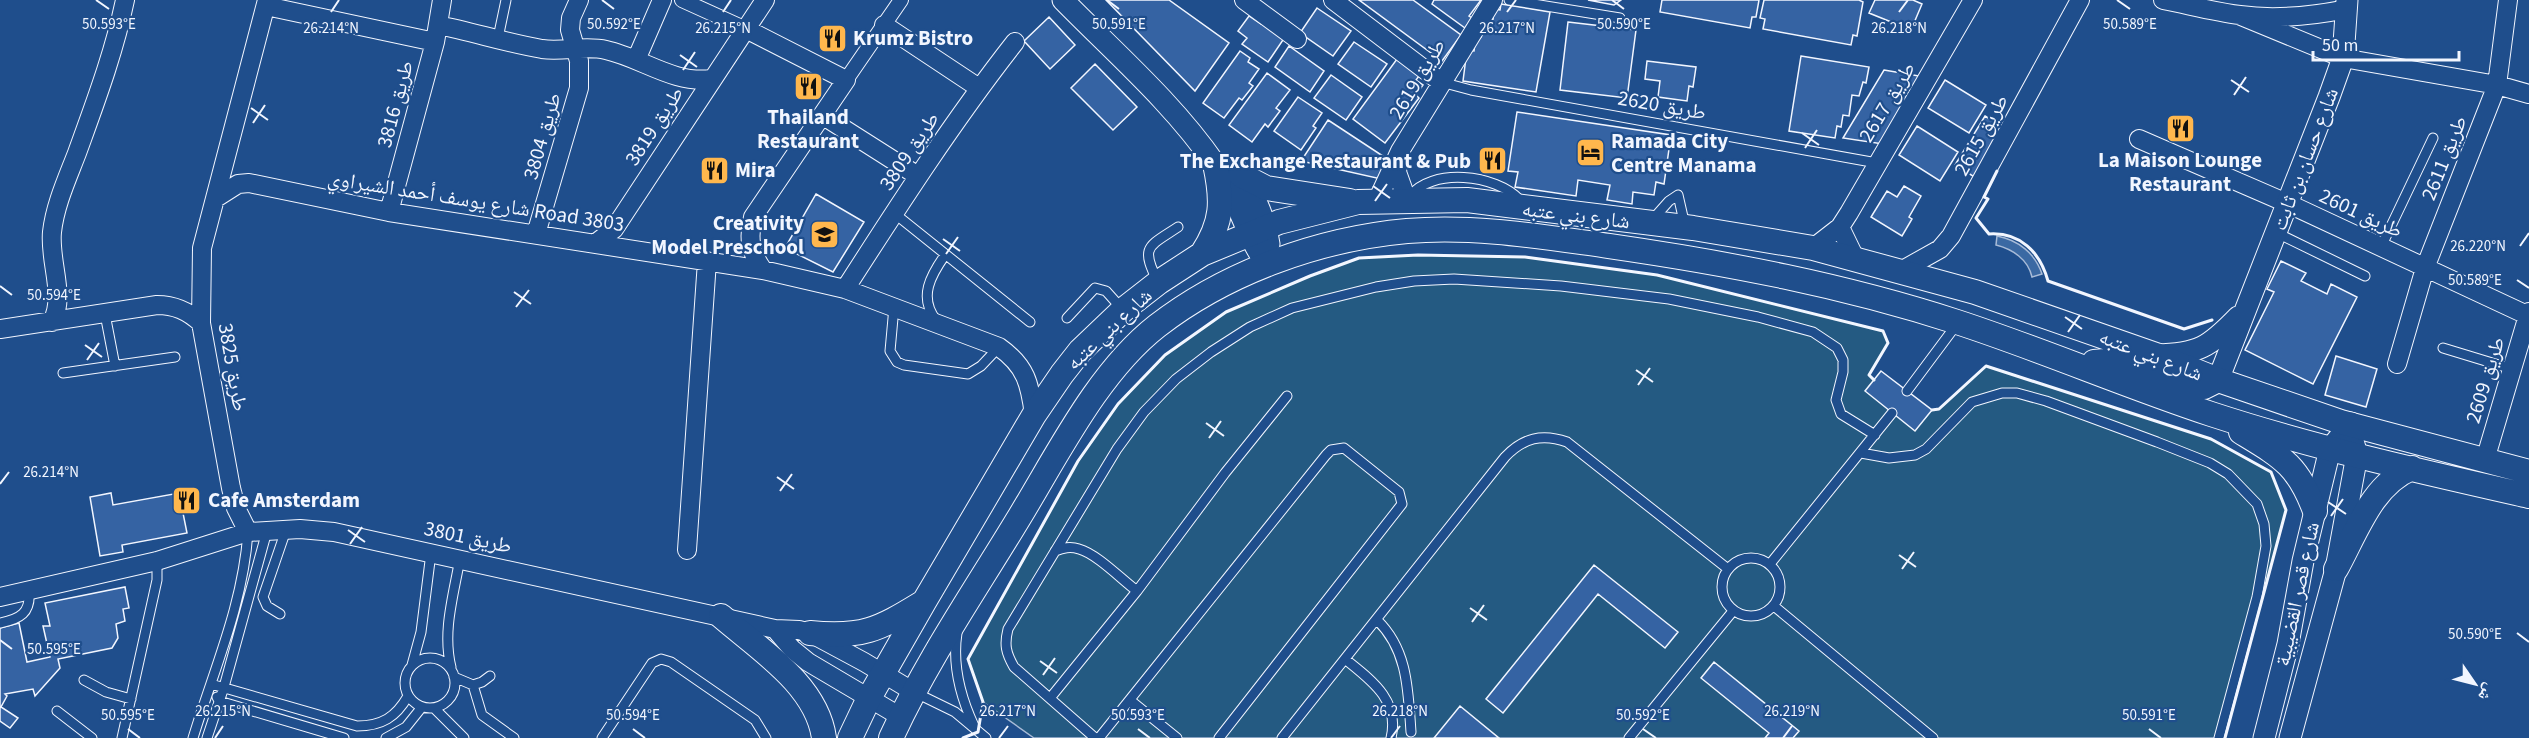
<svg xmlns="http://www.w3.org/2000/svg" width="2529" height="738" font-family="'Source Sans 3','Noto Naskh Arabic',sans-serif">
<rect width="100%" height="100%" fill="#1f4e8c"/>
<path fill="#245a82" stroke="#a8bbd7" stroke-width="1.5" d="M1418,255L1525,257L1657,275L1883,331L1888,343L1869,375L1924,419L1932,410L1939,409L1986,366L2211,439L2271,472L2286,510L2225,738H1034L983,702L968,659L1078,461L1118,404L1165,355L1226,312L1310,276L1359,258Z"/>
<path fill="#3b69a3" stroke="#a8bbd7" stroke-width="1.5" d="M1997,236C2018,240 2035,253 2042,274L2032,277C2028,259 2012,249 1996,245Z"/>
<path fill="#3563a3" stroke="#f2f6ff" stroke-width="1.5" d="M1106,0H1169L1229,43L1195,91Z
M1359,0H1413L1461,35L1442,61Z
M1434,0H1481L1469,16L1472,18L1465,28L1432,4Z
M1588,0H1621L1614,5Z
M1662,0H1759L1756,17H1752L1750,28L1660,12Z
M1764,0H1859L1863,2L1857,36L1853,35L1851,45L1763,29L1765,19L1760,18Z
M1875,0H1913L1922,4L1911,30L1869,13Z
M1501,4L1550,12L1536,92L1463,81L1467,50L1474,51L1476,37H1481L1482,28L1486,29L1488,18L1493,19L1494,9L1500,10Z
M1317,8L1351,31L1333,56L1300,33Z
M1249,16L1261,24L1263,21L1285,37L1268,62L1242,44L1247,38L1238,31Z
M1049,17L1075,45L1050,69L1024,41Z
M1568,22L1636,30L1627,98L1560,90Z
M1354,42L1387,64L1371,87L1338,64Z
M1289,46L1324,71L1310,92L1275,67Z
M1240,51L1250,58L1248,62L1259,69L1249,83L1253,86L1242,100L1239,98L1224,118L1203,103Z
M1801,56L1869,67L1866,83L1863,82L1859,96L1852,95L1849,116L1843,115L1841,127L1837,126L1835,138L1789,131Z
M1397,59L1419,76L1416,80L1423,85L1416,95L1419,98L1385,143L1353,119Z
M1647,61L1696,67L1693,87L1689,86L1687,101L1658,97L1660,81L1645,79Z
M1095,64L1137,107L1113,130L1071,88Z
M1884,70L1925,77L1883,144L1843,138Z
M1267,73L1290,90L1276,108L1280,111L1268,127L1265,124L1252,142L1229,125Z
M1331,75L1362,97L1346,120L1314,98Z
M1945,80L1986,105L1969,133L1928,108Z
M1298,97L1322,113L1313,126L1316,128L1301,150L1274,131Z
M1517,112L1671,135L1664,184L1656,182L1654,195L1633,192L1632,204L1607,200L1610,185L1578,180L1576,196L1515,187L1518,172L1508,171Z
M1985,116L2006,129L1976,178L1955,165Z
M1328,120L1392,162L1381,179L1301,161Z
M1917,126L1958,152L1940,181L1899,155Z
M1904,186L1921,196L1909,217L1912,219L1902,236L1871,217L1887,191L1897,197Z
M816,194L864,222L833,272L785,248Z
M2281,261L2306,273L2301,281L2327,294L2331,284L2357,297L2313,384L2245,350L2274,292L2267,289Z
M2336,356L2377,369L2366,407L2325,395Z
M1881,371L1932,410L1915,431L1865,391Z
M111,493L113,505L179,493L187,533L122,545L123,552L100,556L90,497Z
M1594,565L1678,632L1665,648L1598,594L1503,713L1486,699Z
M125,587L129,608L123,609L125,621L116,624L118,638L112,648L58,659L60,668L35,696L33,689L5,694L7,696L1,707L18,718L10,728L0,721V628L19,623L27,662L50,657L43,626H50L45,603Z
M1714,662L1799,731L1793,738H1765L1769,733L1701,678Z
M1460,706L1499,738H1434Z"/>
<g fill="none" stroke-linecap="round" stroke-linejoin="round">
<defs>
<path id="service" d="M1509,0L1620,18
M498,38L506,0
M1441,82L1471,90L1877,163
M1409,197C1431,167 1496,174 1520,200
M894,213L1030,322
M1653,219L1669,201L1678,195L1683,217L1689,224
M2277,233L2365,276
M2381,247L2433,138
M1158,282C1140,246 1148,247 1178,227
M894,307L890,351L897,362L904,365L968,374L981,366L999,347
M105,314L115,366
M1067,318L1095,288L1106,291L1123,310
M936,320C918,297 931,275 945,255
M2443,348L2512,369
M63,373L175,357
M1907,391L1957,324
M1861,453L1889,458L1915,455L1926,449L1972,402L2002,393H2017L2046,401L2157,442L2210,463L2228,474L2257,504L2264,524L2266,546L2257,597L2219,738
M1055,551C1063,548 1070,546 1079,549C1097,554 1121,579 1137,591
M1722 587a29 29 0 1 1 58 0a29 29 0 1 1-58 0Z
M1770,564L1892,413
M1774,606L1933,738
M280,614L267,606L263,597L286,530
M1377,620C1408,650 1408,690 1411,732
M0,623C20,619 31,613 29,591
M957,633C952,666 960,696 974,726
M405 683a25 25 0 1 1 50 0a25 25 0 1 1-50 0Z
M1345,659C1371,680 1400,700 1391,738
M412,665L421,632L431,553
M451,667C442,631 454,594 460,558
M454,677L473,685L482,715L514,738
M84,680L106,692L131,699
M211,684L357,726C382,726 396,717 408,696
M473,685L482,682L490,676
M914,692L955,712L986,738
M217,697L219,701L344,738
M1051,697L1137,591L1225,473L1287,396
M1130,700L1177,738
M434,708L464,738
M57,711L92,738
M122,738L157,580V561
M193,738C214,669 243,605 248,532
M207,738L224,687L267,531
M386,738L406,727L422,707
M602,738L652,663L661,659L671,662L755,720L766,738
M1095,738L1014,667C1006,653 1004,645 1008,629L1117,449L1144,412L1176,379L1211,352L1250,327L1292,308L1376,287L1414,281L1454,279L1561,286L1669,299L1758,317L1813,332L1837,348L1843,360V372L1836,400L1841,414L1875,435
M1099,738L1326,455L1331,450L1344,448L1399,492L1402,504L1219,738
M1282,738L1505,457C1523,438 1542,433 1567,442L1728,569
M1629,738L1733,611"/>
<path id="pedestrian" d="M682,0L746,29
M846,80L901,0"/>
<path id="minor" d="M1244,0L1297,39
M1333,0L1441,82
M2163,0C2189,5 2215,12 2240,15C2276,20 2312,16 2347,9
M266,6L435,42
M2241,16L2343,58L2497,85L2529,94
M438,25C473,32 507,43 542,49C563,52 585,45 606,50C642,58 673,84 711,79
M884,25L979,88
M746,29L846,80L753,217C748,238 750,252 763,270
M636,60L662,0
M822,115L918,176
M2139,139L2289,204L2529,316
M1399,156L1397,172L1407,200
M216,198L238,184L249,183L389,212L763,270L845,289L999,347C1026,366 1030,384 1034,415
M1377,201L1400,151L1493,0
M389,212L435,42L442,0
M1840,227L1855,258
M536,234L579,88V61L570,30L571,18L579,0
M596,243L614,229L765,0
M1813,248L1840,227L1849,213L1973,0
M1899,272L1940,249L1951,236L2080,0
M845,289C899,205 953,121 1015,42
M52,322C66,295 49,262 52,232C55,205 67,179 77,153C95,103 114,53 125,0
M0,329L157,305C175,305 188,311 201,323
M2397,364L2425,268L2497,85L2508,0
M2485,460L2529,312
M248,532L236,508L231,488L201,323L202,248L267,0
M687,550L707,261
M0,597L157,561L248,532L300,529L334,532L775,629L799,630L810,633L864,662L914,692
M775,629L792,649L808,662L901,717"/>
<path id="tertiary" d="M1063,0C1115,53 1173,103 1215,164C1237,196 1245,234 1267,265
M1236,169C1253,190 1265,218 1269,244
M2156,355C2199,354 2209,347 2238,317
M2218,380L2329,97L2343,58L2347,0
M2264,738L2288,644L2303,561L2330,449L2351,423
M2290,738L2336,569L2357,455L2353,441"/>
<path id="secondary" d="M1241,175L1266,188L1350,201
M1202,254C1223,222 1223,201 1215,164
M2094,362L2105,361L2128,366L2192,387H2204L2218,380
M2241,432C2282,457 2298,465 2315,511
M2336,569C2356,533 2372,484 2412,468
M721,616C759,649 817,685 824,738
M810,633C862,638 878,630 922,603
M850,738L869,698L924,602L1034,415L1062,374L1080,351L1123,310L1159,282L1202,254L1279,222L1358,202L1467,200L1693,228L1813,248L1975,292L2156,355L2218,380L2341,422L2529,472
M891,738C926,662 974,592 1017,521C1057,456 1097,373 1157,326C1227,272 1319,239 1407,231C1474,225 1543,237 1609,246C1727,263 1843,285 1957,322C2043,350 2126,386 2211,414C2315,448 2423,472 2529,496"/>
</defs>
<use href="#service" stroke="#f2f6ff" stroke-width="11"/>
<use href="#pedestrian" stroke="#f2f6ff" stroke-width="16"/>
<use href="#minor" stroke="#f2f6ff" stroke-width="20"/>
<use href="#tertiary" stroke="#f2f6ff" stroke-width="23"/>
<use href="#secondary" stroke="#f2f6ff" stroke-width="26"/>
<use href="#service" stroke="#1f4e8c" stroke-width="9"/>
<use href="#pedestrian" stroke="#1f4e8c" stroke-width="14"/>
<use href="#minor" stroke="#1f4e8c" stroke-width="18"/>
<use href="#tertiary" stroke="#1f4e8c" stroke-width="21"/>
<use href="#secondary" stroke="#1f4e8c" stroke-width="24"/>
<path stroke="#f2f6ff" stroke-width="3" d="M1997,171L1984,197L1988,199L1976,218L1989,234C2020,232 2040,252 2048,281L2184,329L2212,320
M1932,410L1939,409L1986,366L2211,439L2271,472L2286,510L2225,738
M963,738L978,732L983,702L968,659L1078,461L1118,404L1165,355L1226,312L1310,276L1359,258L1418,255L1525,257L1657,275L1883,331L1888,343L1869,375L1874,380"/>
</g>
<path fill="none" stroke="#f2f6ff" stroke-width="2" d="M96,0L109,9M602,0L614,9M1107,0L1119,9M1612,0L1624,9M2117,0L2130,9M331,12L339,0M723,12L731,0M1507,12L1516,0M1899,12L1908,0M680,55L697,67M683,70L695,52M2231,80L2249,92M2234,95L2246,77M251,108L268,120M253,123L265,105M1802,133L1819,145M1805,148L1817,130M1373,186L1390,198M1375,201L1387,184M943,239L960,251M2520,246L2529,233M946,254L958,237M2517,280L2529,288M0,286L12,295M514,292L531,304M516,307L529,290M2065,317L2082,329M2068,332L2080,315M85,345L102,357M87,360L99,343M1636,370L1653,382M1638,385L1650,368M1206,423L1224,436M1209,438L1221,421M777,477L794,489M0,484L9,472M780,491L792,474M2328,502L2346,514M2331,516L2343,499M348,530L365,542M350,544L362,527M1899,555L1916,567M1902,569L1914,552M1470,608L1487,620M1472,622L1484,605M2517,633L2529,642M0,640L12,649M1040,661L1057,673M1043,675L1055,658M128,729L140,738M633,729L645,738M1138,729L1150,738M1643,729L1656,738M2149,729L2161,738M215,738L223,726M999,738L1008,726M1391,738L1400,726M1783,738L1792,726"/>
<defs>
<symbol id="restaurant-square" viewBox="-11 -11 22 22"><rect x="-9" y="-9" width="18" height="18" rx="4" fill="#ffb74d" stroke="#1f4e8c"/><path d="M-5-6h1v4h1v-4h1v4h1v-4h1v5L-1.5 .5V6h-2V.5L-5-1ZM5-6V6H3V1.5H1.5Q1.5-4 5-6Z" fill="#111"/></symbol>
<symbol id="hotel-square" viewBox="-11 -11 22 22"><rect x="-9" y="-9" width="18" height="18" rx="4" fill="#ffb74d" stroke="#1f4e8c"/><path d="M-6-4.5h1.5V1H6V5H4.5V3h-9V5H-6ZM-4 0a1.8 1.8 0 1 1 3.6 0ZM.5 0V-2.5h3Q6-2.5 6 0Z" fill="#111"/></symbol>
<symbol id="school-square" viewBox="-11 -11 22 22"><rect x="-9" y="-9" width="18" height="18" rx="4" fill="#ffb74d" stroke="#1f4e8c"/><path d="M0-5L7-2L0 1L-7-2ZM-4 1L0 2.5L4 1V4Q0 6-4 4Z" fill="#111"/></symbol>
</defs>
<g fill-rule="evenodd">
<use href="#restaurant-square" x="816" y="22" width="33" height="33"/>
<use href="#restaurant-square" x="792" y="70" width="33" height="33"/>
<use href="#restaurant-square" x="2164" y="112" width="33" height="33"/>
<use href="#hotel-square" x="1574" y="136" width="33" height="33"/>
<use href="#restaurant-square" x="1476" y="144" width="33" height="33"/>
<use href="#restaurant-square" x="698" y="154" width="33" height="33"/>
<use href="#school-square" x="808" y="218" width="33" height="33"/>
<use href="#restaurant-square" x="170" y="484" width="33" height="33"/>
</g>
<g text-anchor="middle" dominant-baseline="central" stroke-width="4.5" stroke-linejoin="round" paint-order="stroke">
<g font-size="21" font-weight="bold" fill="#f2f6ff" stroke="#1f4e8c" text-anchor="start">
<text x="853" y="38">Krumz Bistro</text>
<text x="808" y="117" text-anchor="middle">Thailand<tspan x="808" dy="24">Restaurant</tspan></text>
<text x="1611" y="141">Ramada City<tspan x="1611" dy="24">Centre Manama</tspan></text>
<text x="2180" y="160" text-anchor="middle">La Maison Lounge<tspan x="2180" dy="24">Restaurant</tspan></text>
<text x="1471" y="161" text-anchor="end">The Exchange Restaurant &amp; Pub</text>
<text x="735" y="170">Mira</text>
<text x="804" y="223" text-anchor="end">Creativity<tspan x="804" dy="24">Model Preschool</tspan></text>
<text x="208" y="500">Cafe Amsterdam</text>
</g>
<g font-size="21" fill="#f2f6ff" stroke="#1f4e8c">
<text transform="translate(1417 79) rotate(-59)">طريق 2619</text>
<text transform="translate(1887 102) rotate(-59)">طريق 2617</text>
<text transform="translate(395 104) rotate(-75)">طريق 3816</text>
<text transform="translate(1662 105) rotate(10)">طريق 2620</text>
<text transform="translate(654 126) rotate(-57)">طريق 3819</text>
<text transform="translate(1981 135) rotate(-61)">طريق 2615</text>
<text transform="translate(542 136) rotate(-74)">طريق 3804</text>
<text transform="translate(909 151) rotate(-56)">طريق 3809</text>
<text transform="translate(2444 158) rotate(-68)">طريق 2611</text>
<text transform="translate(2305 159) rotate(-69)">شارع حسان بن ثابت</text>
<text transform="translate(476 201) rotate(9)">شارع يوسف أحمد الشيراوي Road 3803</text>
<text transform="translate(2361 213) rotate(25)">طريق 2601</text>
<text transform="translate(1576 215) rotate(7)">شارع بني عتبه</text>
<text transform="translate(1109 329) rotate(-43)">شارع بني عتبه</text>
<text transform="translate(2151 355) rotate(21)">شارع بني عتبه</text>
<text transform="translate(233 367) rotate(80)">طريق 3825</text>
<text transform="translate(2485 380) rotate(-73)">طريق 2609</text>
<text transform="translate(468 537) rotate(12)">طريق 3801</text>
<text transform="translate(2297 594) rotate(-78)">شارع قصر القضيبية</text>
</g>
</g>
<g font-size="15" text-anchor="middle" fill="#f2f6ff" stroke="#1f4e8c" stroke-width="4.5" stroke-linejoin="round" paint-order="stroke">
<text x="109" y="29">50.593°E</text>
<text x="614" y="29">50.592°E</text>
<text x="1119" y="29">50.591°E</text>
<text x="1624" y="29">50.590°E</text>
<text x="2130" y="29">50.589°E</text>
<text x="331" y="33">26.214°N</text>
<text x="723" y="33">26.215°N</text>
<text x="1507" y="33">26.217°N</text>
<text x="1899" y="33">26.218°N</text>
<text x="2478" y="251">26.220°N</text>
<text x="2475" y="285">50.589°E</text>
<text x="54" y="300">50.594°E</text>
<text x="51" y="477">26.214°N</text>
<text x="2475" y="639">50.590°E</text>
<text x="54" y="654">50.595°E</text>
<text x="223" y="716">26.215°N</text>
<text x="1008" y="716">26.217°N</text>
<text x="1400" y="716">26.218°N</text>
<text x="1792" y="716">26.219°N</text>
<text x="128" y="720">50.595°E</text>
<text x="633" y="720">50.594°E</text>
<text x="1138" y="720">50.593°E</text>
<text x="1643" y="720">50.592°E</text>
<text x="2149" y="720">50.591°E</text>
</g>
<g transform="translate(2475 684) rotate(125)" stroke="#1f4e8c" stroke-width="4.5" paint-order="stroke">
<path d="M0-4.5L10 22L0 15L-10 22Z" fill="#f2f6ff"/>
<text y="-9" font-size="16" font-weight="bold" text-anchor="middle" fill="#f2f6ff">ش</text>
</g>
<path d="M2313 51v9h146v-9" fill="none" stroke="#f2f6ff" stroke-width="3"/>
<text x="2322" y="51" font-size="18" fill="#f2f6ff" stroke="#1f4e8c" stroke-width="4.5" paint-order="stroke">50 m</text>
</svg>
